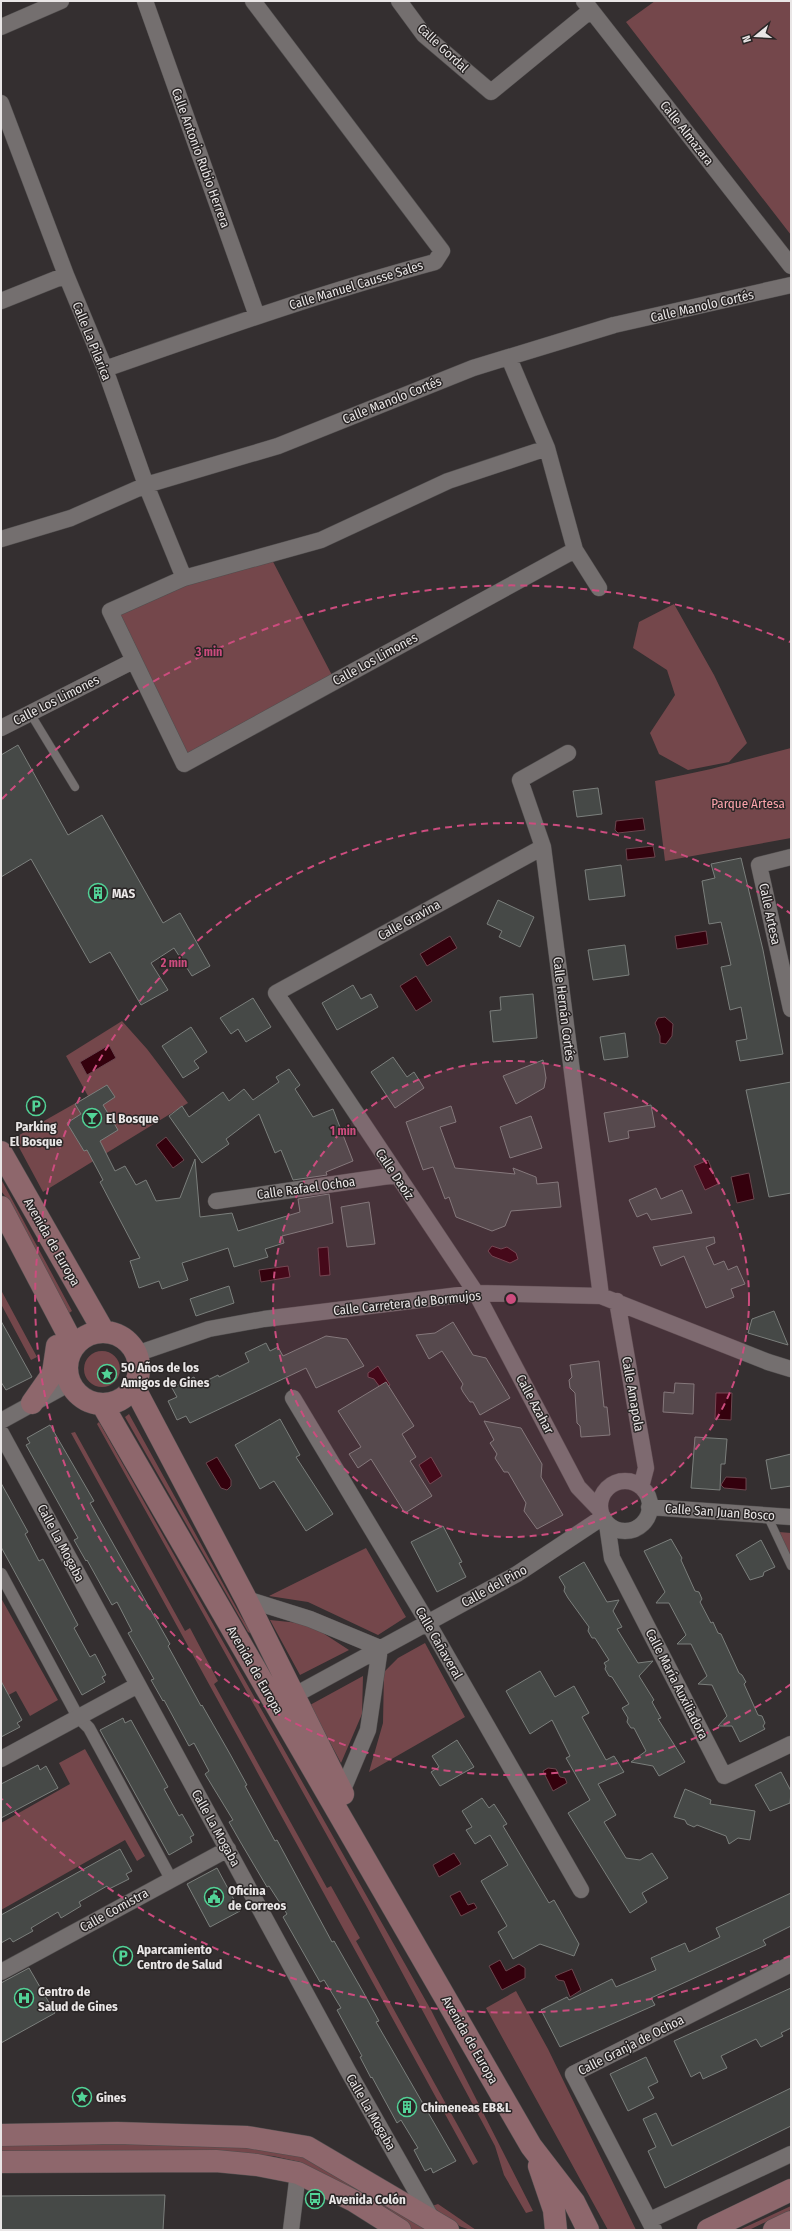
<svg xmlns="http://www.w3.org/2000/svg" width="792" height="2231" font-family="'Fira Sans Condensed',sans-serif">
<rect width="100%" height="100%" fill="#342f30"/>
<path fill="#74474b" d="M655,1H791V235L626,22Z
M269,554L335,681L184,764L110,611Z
M674,604L714,675L747,743L729,762L688,770L659,754L650,733L675,695L667,670L633,648L639,622Z
M791,748V838L665,861L655,781L711,769Z
M122,1021L147,1049L188,1103L43,1192L14,1138L88,1096L66,1056Z
M1,1179L72,1311L69,1313L8,1200L1,1191Z
M1,1290L37,1357L31,1360L1,1304Z
M84 1369a18 18 0 1 1 36 0a18 18 0 1 1-36 0Z
M129,1414L242,1618L254,1635L248,1632L125,1417Z
M99,1422L431,2010L533,2211L526,2213L504,2175L495,2146L367,1907L97,1424Z
M75,1432L185,1631L190,1628L218,1681L214,1684L327,1888L331,1886L360,1938L356,1941L478,2162L473,2165L71,1433Z
M779,1532L791,1533V1557Z
M366,1548L406,1617L378,1635L308,1602L269,1596Z
M1,1598L58,1700L30,1716L16,1691L1,1699Z
M270,1620L309,1624L349,1650L300,1675Z
M425,1643L465,1717L369,1772L383,1723L384,1672L398,1658Z
M363,1676L362,1714L341,1763L310,1705Z
M85,1749L145,1856L137,1861L125,1840L1,1910V1823L70,1784L59,1763Z
M516,1991L548,2049L636,2230H608L486,2008Z
M187,2144L265,2149L305,2155L428,2230H413L329,2177L300,2162L273,2156L208,2151H1V2145Z
M438,2204L476,2230C460,2230 444,2217 432,2206Z
M791,2206V2210L749,2230H739Z"/>
<path fill="#34010d" stroke="#6a464e" d="M643,818L645,830L618,833L615,830L616,821Z
M653,846L655,857L627,860L626,849Z
M706,931L708,944L677,949L675,936Z
M450,936L457,948L427,966L420,954Z
M416,976L432,1001L416,1011L400,986Z
M665,1017L673,1024L672,1036L666,1044L660,1043V1036L655,1023L658,1018Z
M109,1045L116,1058L87,1075L80,1062Z
M166,1137L184,1160L173,1168L156,1145Z
M708,1160L718,1184L705,1190L694,1166Z
M749,1173L754,1199L737,1203L731,1177Z
M492,1246L501,1249L507,1247L516,1253L518,1259L510,1263L492,1256L488,1251Z
M328,1247L330,1275L320,1276L318,1248Z
M288,1266L290,1277L261,1282L259,1270Z
M378,1366L390,1385L382,1390L374,1379L368,1377V1373Z
M716,1393H732L731,1420L715,1419Z
M217,1457L231,1480V1486L227,1490L221,1488L206,1463Z
M431,1457L442,1476L430,1484L419,1465Z
M726,1477L746,1478V1490L724,1488L721,1485Z
M548,1768L556,1769L560,1777L565,1778L567,1783L553,1791L543,1771Z
M454,1853L461,1864L439,1877L433,1865Z
M460,1891L468,1905L474,1903L477,1908L461,1916L450,1896Z
M500,1960L506,1971L519,1964L525,1968V1978L502,1990L489,1966Z
M572,1969L581,1990L570,1997L564,1981L558,1980L555,1976Z"/>
<path fill="#464947" stroke="#7b7f7c" d="M18,745L68,835L102,815L163,923L180,913L210,966L192,976L174,948L151,963L168,990L141,1005L110,952L90,963L31,859L1,877V755Z
M598,788L602,814L577,817L573,791Z
M741,858L763,950L783,1054L740,1061L736,1041L747,1039L741,1007L730,1010L721,967L731,965L721,922L709,924L702,881L715,878L711,864Z
M621,865L625,896L589,900L585,870Z
M498,900L534,917L520,947L499,937L502,931L487,924Z
M625,945L629,975L593,980L588,950Z
M353,985L361,999L371,994L378,1007L337,1030L322,1003Z
M533,994L537,1038L493,1042L490,1011L501,1010L500,997Z
M253,998L271,1027L246,1042L238,1029L231,1034L220,1018Z
M191,1027L207,1052L194,1061L199,1068L183,1078L162,1046Z
M625,1033L628,1057L604,1060L600,1037Z
M393,1057L407,1077L414,1072L424,1088L395,1108L371,1072Z
M543,1060L546,1078L544,1088L516,1104L503,1076Z
M289,1069L300,1085L295,1089L313,1117L333,1109L353,1161L326,1172L327,1175L293,1180L281,1150L275,1153L259,1114L226,1139L229,1144L202,1163L169,1116L182,1106L189,1117L223,1092L229,1101L244,1089L253,1100L279,1082L276,1077Z
M791,1082V1193L769,1197L746,1090Z
M107,1085L115,1097L103,1105L118,1130L100,1141L115,1171L125,1166L136,1185L146,1180L156,1201L180,1198L195,1159L200,1217L232,1213L238,1231L300,1212L298,1199L329,1194L333,1223L282,1236L284,1243L265,1249L268,1257L234,1267L228,1248L182,1263L188,1280L162,1289L159,1281L139,1288L130,1261L140,1258L100,1182L103,1180L87,1150L84,1151L67,1123L81,1114L75,1104Z
M651,1105L655,1127L628,1131L629,1138L609,1142L604,1113Z
M451,1106L456,1122L440,1127L455,1168L515,1174L513,1168L536,1177L537,1184L558,1182L561,1207L511,1211L505,1226L492,1231L456,1217L449,1197L445,1199L433,1167L423,1170L406,1122Z
M531,1116L542,1148L510,1158L500,1127Z
M656,1188L661,1199L682,1190L692,1213L651,1220L647,1213L637,1217L629,1200Z
M369,1202L375,1244L347,1247L341,1207Z
M714,1237L715,1243L706,1247L714,1265L724,1261L728,1270L737,1266L745,1284L731,1289L734,1297L706,1308L684,1256L661,1266L653,1247Z
M229,1286L234,1303L196,1316L190,1299Z
M774,1311L788,1345L748,1333L752,1319Z
M1,1321L32,1377L6,1390L1,1382Z
M453,1322L473,1355L486,1358L510,1398L480,1415L473,1402H470L463,1392L461,1388L463,1384L442,1351L429,1359L416,1335L435,1333Z
M326,1336L347,1339L364,1366L316,1388L306,1368L190,1423L186,1416L177,1420L168,1401L177,1397L172,1388L194,1377L198,1385L218,1375L219,1377L249,1362L245,1353L266,1343L270,1351L278,1347L283,1356Z
M599,1361L604,1407H607L610,1435L581,1437L580,1426L577,1423L575,1393L570,1388L569,1380L572,1377L570,1365Z
M386,1382L414,1426L402,1434L416,1457L410,1461L432,1496L405,1513L371,1459L358,1468L349,1454L361,1447L338,1411Z
M675,1383L694,1384L693,1414L663,1412L664,1392L674,1393Z
M280,1419L300,1455L296,1457L333,1514L306,1531L274,1481L260,1489L235,1445Z
M484,1421L521,1428L542,1464L541,1477L563,1515L537,1529L524,1511L526,1503L508,1472H504L495,1458L497,1454L490,1443L494,1440Z
M50,1425L94,1501L90,1503L170,1644L168,1646L201,1706L202,1705L230,1754L247,1785L245,1786L275,1841L277,1840L332,1942L334,1941L362,1990L379,2021L376,2022L456,2161L433,2173L431,2168L425,2171L414,2150L418,2148L401,2120L397,2123L372,2077L371,2078L360,2057L362,2056L337,2010L341,2008L324,1980L320,1982L283,1917L287,1914L269,1886L267,1887L241,1843L229,1822L233,1820L205,1774L209,1771L194,1743L189,1746L164,1700L163,1701L151,1680L154,1679L128,1633L132,1631L117,1602L112,1605L87,1560L86,1561L74,1540L78,1538L26,1445L30,1443L27,1438Z
M695,1437L727,1439L725,1464H721L720,1490L691,1488Z
M791,1454V1486L771,1489L766,1460Z
M1,1483L28,1532L25,1534L39,1561L43,1559L78,1625L74,1628L90,1657L95,1654L106,1675L102,1677L105,1682L82,1695L1,1547Z
M443,1526L462,1562L459,1563L466,1577L437,1592L411,1542Z
M671,1539L682,1558L681,1560L695,1591L699,1592L702,1599L700,1602L711,1623L713,1622L718,1633L721,1634L739,1673L742,1675L746,1682L744,1684L758,1715L762,1716L765,1723L763,1726L765,1729L740,1742L732,1726H718L727,1716L712,1685L698,1684L707,1676L691,1644H677L686,1635L669,1603H656L665,1592L644,1551Z
M761,1540L775,1567L764,1572L763,1576L750,1580L736,1555Z
M584,1562L607,1602L619,1600L613,1611L622,1627L617,1629L638,1663L653,1661L639,1676L654,1700L652,1702L661,1718L658,1719L685,1762L659,1776L653,1766L631,1762L646,1751L634,1728H631L627,1722L628,1718L622,1708L629,1704L612,1677L609,1676L605,1669L606,1666L604,1663L609,1660L595,1638H592L588,1631L589,1627L568,1598L564,1591L565,1587L559,1577Z
M540,1671L555,1697L574,1686L589,1713L582,1717L606,1760L614,1756L624,1772L598,1784L616,1815L604,1822L626,1858L640,1860L652,1853L668,1878L642,1893L647,1902L630,1913L568,1813L590,1800L566,1758L570,1756L552,1720L530,1734L506,1691Z
M1,1681L22,1720L17,1723L20,1727L1,1737Z
M123,1718L125,1723L131,1720L168,1787L164,1789L179,1816L182,1814L194,1835L190,1837L192,1842L169,1855L100,1730Z
M457,1740L474,1767L440,1786L431,1772L439,1767L432,1756Z
M38,1765L40,1770L46,1766L58,1788L1,1818V1784Z
M781,1772L791,1791L790,1803L770,1811L755,1785Z
M685,1789L711,1800L710,1804L755,1811L750,1840L738,1838L729,1844L726,1836L697,1825L694,1827L687,1824L685,1820L674,1817Z
M482,1798L489,1808L494,1804L507,1824L503,1826L549,1903L554,1900L579,1944L574,1956L540,1944L513,1959L498,1932L507,1926L481,1881L508,1865L490,1835L475,1844L466,1830L472,1827L462,1811Z
M120,1849L132,1871L126,1874L129,1879L109,1889L107,1886L79,1902L81,1906L61,1918L58,1912L31,1928L33,1931L13,1942L10,1938L1,1943V1915Z
M217,1868L240,1911L210,1927L187,1884Z
M791,1893V1926L763,1940L766,1945L651,1998L655,2005L560,2047L541,2010L567,1997L569,2000L612,1979L616,1987L656,1970L651,1958L685,1943L689,1952L720,1937L716,1928Z
M29,1968L55,2013L1,2043V1983Z
M791,1988V2028L781,2033L783,2036L761,2047L756,2039L721,2056L727,2068L703,2079L700,2072L691,2077L674,2041Z
M646,2057L658,2082L648,2087L654,2098L628,2111L610,2074Z
M791,2088V2126L665,2188L648,2151L656,2147L643,2119L656,2113L672,2146Z
M165,2195L163,2230H1V2196Z"/>
<g fill="none" stroke-linecap="round" stroke-linejoin="round">
<defs>
<path id="service" d="M30,713L75,787
M767,1515L791,1566"/>
<path id="pedestrian" d="M1,1574L78,1717L89,1728L171,1879"/>
<path id="minor" d="M145,1L257,316
M399,1L424,35L491,92L591,10
M584,1L791,266
M1,27L61,1
M1,103L66,275L105,369L146,485L184,578
M1,301L66,275
M509,358L547,448L575,550L599,588
M105,369C214,331 323,292 435,262L442,251L253,1
M547,448L448,481L321,540L184,578L110,611L184,764L575,550
M1,539L71,518L146,485L278,446L473,368L614,325L791,285
M1,728L133,661
M568,753L520,780L543,847L601,1296
M543,847L276,993L476,1293L578,1487L600,1510
M791,857L759,865L791,1009
M216,1201L396,1175
M617,1301L646,1468L641,1487
M136,1354L209,1329L264,1319L476,1293L601,1296L768,1362L791,1369
M293,1398L428,1623L581,1890
M1,1421L70,1383
M1,1433L348,2071L433,2221
M600 1506a25 25 0 1 1 50 0a25 25 0 1 1-50 0Z
M649,1507L791,1517
M607,1524L612,1558L724,1776L791,1744
M246,1599L310,1619L380,1648L368,1730L342,1792
M295,1695L517,1574L603,1517
M1,1759L138,1685
M1,1972L228,1849
M650,2220L791,2154
M291,2230L298,2173
M654,2230L573,2074L791,1964"/>
<path id="secondary" d="M1,1152L104,1332
M1,1207L74,1346
M67 1368a36 36 0 1 1 72 0a36 36 0 1 1-72 0Z
M134,1387L246,1599L343,1794
M32,1403L53,1373L57,1346
M102,1404L531,2146L574,2202L588,2230
M1,2135L117,2133L247,2137L307,2147L448,2230
M1,2162L216,2161L257,2165L298,2173L354,2201L400,2230
M539,2166L554,2210L556,2230
M708,2230L791,2190
M774,2230L791,2222"/>
</defs>
<use href="#service" stroke="#514e4e" stroke-width="9"/>
<use href="#pedestrian" stroke="#514e4e" stroke-width="13"/>
<use href="#minor" stroke="#514e4e" stroke-width="17"/>
<use href="#secondary" stroke="#514e4e" stroke-width="23"/>
<use href="#service" stroke="#746f6f" stroke-width="8"/>
<use href="#pedestrian" stroke="#746f6f" stroke-width="12"/>
<use href="#minor" stroke="#746f6f" stroke-width="16"/>
<use href="#secondary" stroke="#8e676c" stroke-width="22"/>
</g>
<circle cx="511" cy="1299" r="238" fill="#cc4c7e" fill-opacity=".12"/>
<g fill="none" stroke="#cc4c7e" stroke-width="2" stroke-dasharray="7 5">
<circle cx="511" cy="1299" r="238"/>
<path d="M791 1684A476 476 0 1 1 791 914"/>
<path d="M790 1956A714 714 0 0 1 2 1799M2 799A714 714 0 0 1 790 642"/>
</g>
<defs>
<symbol id="building-ring" viewBox="-11 -11 22 22"><circle r="9.5" fill="#2a2626" stroke="#52d397" stroke-width="1.5"/><path d="M-4-6H4V6H1V3H-1V6H-4ZM-2.5-4.3h1.7v1.8h-1.7ZM.8-4.3h1.7v1.8H.8ZM-2.5-1h1.7V.8h-1.7ZM.8-1h1.7V.8H.8Z" fill="#52d397"/></symbol>
<symbol id="parking-ring" viewBox="-11 -11 22 22"><circle r="9.5" fill="#2a2626" stroke="#52d397" stroke-width="1.5"/><path d="M-3.5-5.5H1a3.5 3.5 0 0 1 0 7H-1V5.5H-3.5ZM-1-3.4V-.6H.8a1.4 1.4 0 0 0 0-2.8Z" fill="#52d397"/></symbol>
<symbol id="bar-ring" viewBox="-11 -11 22 22"><circle r="9.5" fill="#2a2626" stroke="#52d397" stroke-width="1.5"/><path d="M-6-5H6L.8 .8V4.5H3.5V6h-7V4.5H-.8V.8Z" fill="#52d397"/></symbol>
<symbol id="sight-ring" viewBox="-11 -11 22 22"><circle r="9.5" fill="#2a2626" stroke="#52d397" stroke-width="1.5"/><path d="M0-6L1.8-2.2L6-1.7L2.9 1.2L3.7 5.4L0 3.3L-3.7 5.4L-2.9 1.2L-6-1.7L-1.8-2.2Z" fill="#52d397"/></symbol>
<symbol id="civic-ring" viewBox="-11 -11 22 22"><circle r="9.5" fill="#2a2626" stroke="#52d397" stroke-width="1.5"/><path d="M-.6-6.5H3V-4.5H.6V-3L4-1V1h2V6H-6V1h2V-1L-.6-3ZM-1.2 2.5V6h2.4V2.5Z" fill="#52d397"/></symbol>
<symbol id="hospital-ring" viewBox="-11 -11 22 22"><circle r="9.5" fill="#2a2626" stroke="#52d397" stroke-width="1.5"/><path d="M-5-5h3v3.5h4V-5h3V5h-3V1.5h-4V5h-3Z" fill="#52d397"/></symbol>
<symbol id="bus-ring" viewBox="-11 -11 22 22"><circle r="9.5" fill="#2a2626" stroke="#52d397" stroke-width="1.5"/><path d="M-5-6H5V4H4V6H2V4H-2V6H-4V4H-5ZM-3.5-4V0h7V-4ZM-3.5 1.2v1.5H-2V1.2ZM2 1.2v1.5H3.5V1.2Z" fill="#52d397"/></symbol>
</defs>
<g fill-rule="evenodd">
<use href="#building-ring" x="87" y="882" width="22" height="22"/>
<use href="#parking-ring" x="25" y="1095" width="22" height="22"/>
<use href="#bar-ring" x="81" y="1107" width="22" height="22"/>
<use href="#sight-ring" x="96" y="1363" width="22" height="22"/>
<use href="#civic-ring" x="203" y="1886" width="22" height="22"/>
<use href="#parking-ring" x="112" y="1945" width="22" height="22"/>
<use href="#hospital-ring" x="13" y="1987" width="22" height="22"/>
<use href="#sight-ring" x="71" y="2086" width="22" height="22"/>
<use href="#building-ring" x="396" y="2096" width="22" height="22"/>
<use href="#bus-ring" x="304" y="2188" width="22" height="22"/>
</g>
<g text-anchor="middle" dominant-baseline="central" stroke-width="3" stroke-linejoin="round" paint-order="stroke">
<g font-size="13" fill="#e9e6e6" stroke="#2a2626">
<text transform="translate(443 48) rotate(43)">Calle Gordal</text>
<text transform="translate(687 133) rotate(52)">Calle Almazara</text>
<text transform="translate(201 158) rotate(70)">Calle Antonio Rubio Herrera</text>
<text transform="translate(356 285) rotate(-17)">Calle Manuel Causse Sales</text>
<text transform="translate(702 306) rotate(-13)">Calle Manolo Cortés</text>
<text transform="translate(92 341) rotate(68)">Calle La Pilarica</text>
<text transform="translate(392 400) rotate(-22)">Calle Manolo Cortés</text>
<text transform="translate(375 659) rotate(-29)">Calle Los Limones</text>
<text transform="translate(56 700) rotate(-27)">Calle Los Limones</text>
<text transform="translate(770 914) rotate(78)">Calle Artesa</text>
<text transform="translate(409 920) rotate(-29)">Calle Gravina</text>
<text transform="translate(564 1009) rotate(83)">Calle Hernán Cortés</text>
<text transform="translate(395 1174) rotate(56)">Calle Daoíz</text>
<text transform="translate(306 1188) rotate(-8)">Calle Rafael Ochoa</text>
<text transform="translate(52 1242) rotate(60)">Avenida de Europa</text>
<text transform="translate(407 1303) rotate(-6)">Calle Carretera de Bormujos</text>
<text transform="translate(633 1394) rotate(80)">Calle Amapola</text>
<text transform="translate(535 1404) rotate(62)">Calle Azahar</text>
<text transform="translate(720 1512) rotate(4)">Calle San Juan Bosco</text>
<text transform="translate(61 1543) rotate(62)">Calle La Mogaba</text>
<text transform="translate(494 1586) rotate(-29)">Calle del Pino</text>
<text transform="translate(439 1643) rotate(60)">Calle Cañaveral</text>
<text transform="translate(255 1670) rotate(60)">Avenida de Europa</text>
<text transform="translate(677 1684) rotate(63)">Calle María Auxiliadora</text>
<text transform="translate(216 1828) rotate(61)">Calle La Mogaba</text>
<text transform="translate(114 1910) rotate(-29)">Calle Comistra</text>
<text transform="translate(470 2040) rotate(60)">Avenida de Europa</text>
<text transform="translate(631 2045) rotate(-27)">Calle Granja de Ochoa</text>
<text transform="translate(371 2112) rotate(60)">Calle La Mogaba</text>
</g>
<g font-size="13" fill="#fba3ab" stroke="#2a2626">
<text x="748" y="803">Parque Artesa</text>
</g>
<g font-size="13" font-weight="bold" fill="#e9e6e6" stroke="#2a2626" text-anchor="start">
<text x="112" y="893">MAS</text>
<text x="106" y="1118">El Bosque</text>
<text x="36" y="1126" text-anchor="middle">Parking<tspan x="36" dy="15">El Bosque</tspan></text>
<text x="121" y="1367">50 Años de los<tspan x="121" dy="15">Amigos de Gines</tspan></text>
<text x="228" y="1890">Oficina<tspan x="228" dy="15">de Correos</tspan></text>
<text x="137" y="1949">Aparcamiento<tspan x="137" dy="15">Centro de Salud</tspan></text>
<text x="38" y="1991">Centro de<tspan x="38" dy="15">Salud de Gines</tspan></text>
<text x="96" y="2097">Gines</text>
<text x="421" y="2107">Chimeneas EB&amp;L</text>
<text x="329" y="2199">Avenida Colón</text>
</g>
</g>
<circle cx="511" cy="1299" r="6" fill="#cc4c7e" stroke="#2a2626" stroke-width="2"/>
<g font-size="12" text-anchor="middle" font-weight="bold" fill="#cc4c7e" stroke="#2a2626" stroke-width="3" stroke-linejoin="round" paint-order="stroke">
<text x="209" y="656">3 min</text>
<text x="174" y="967">2 min</text>
<text x="343" y="1135">1 min</text>
</g>
<rect width="792" height="2231" fill="none" stroke="#e9e6e6" stroke-width="4"/>
<g transform="translate(756 36) rotate(252)" stroke="#2a2626" stroke-width="3" paint-order="stroke">
<path d="M0-3L7 15L0 10L-7 15Z" fill="#e9e6e6"/>
<text y="-6" font-size="11" font-weight="bold" text-anchor="middle" fill="#e9e6e6">N</text>
</g>
</svg>
